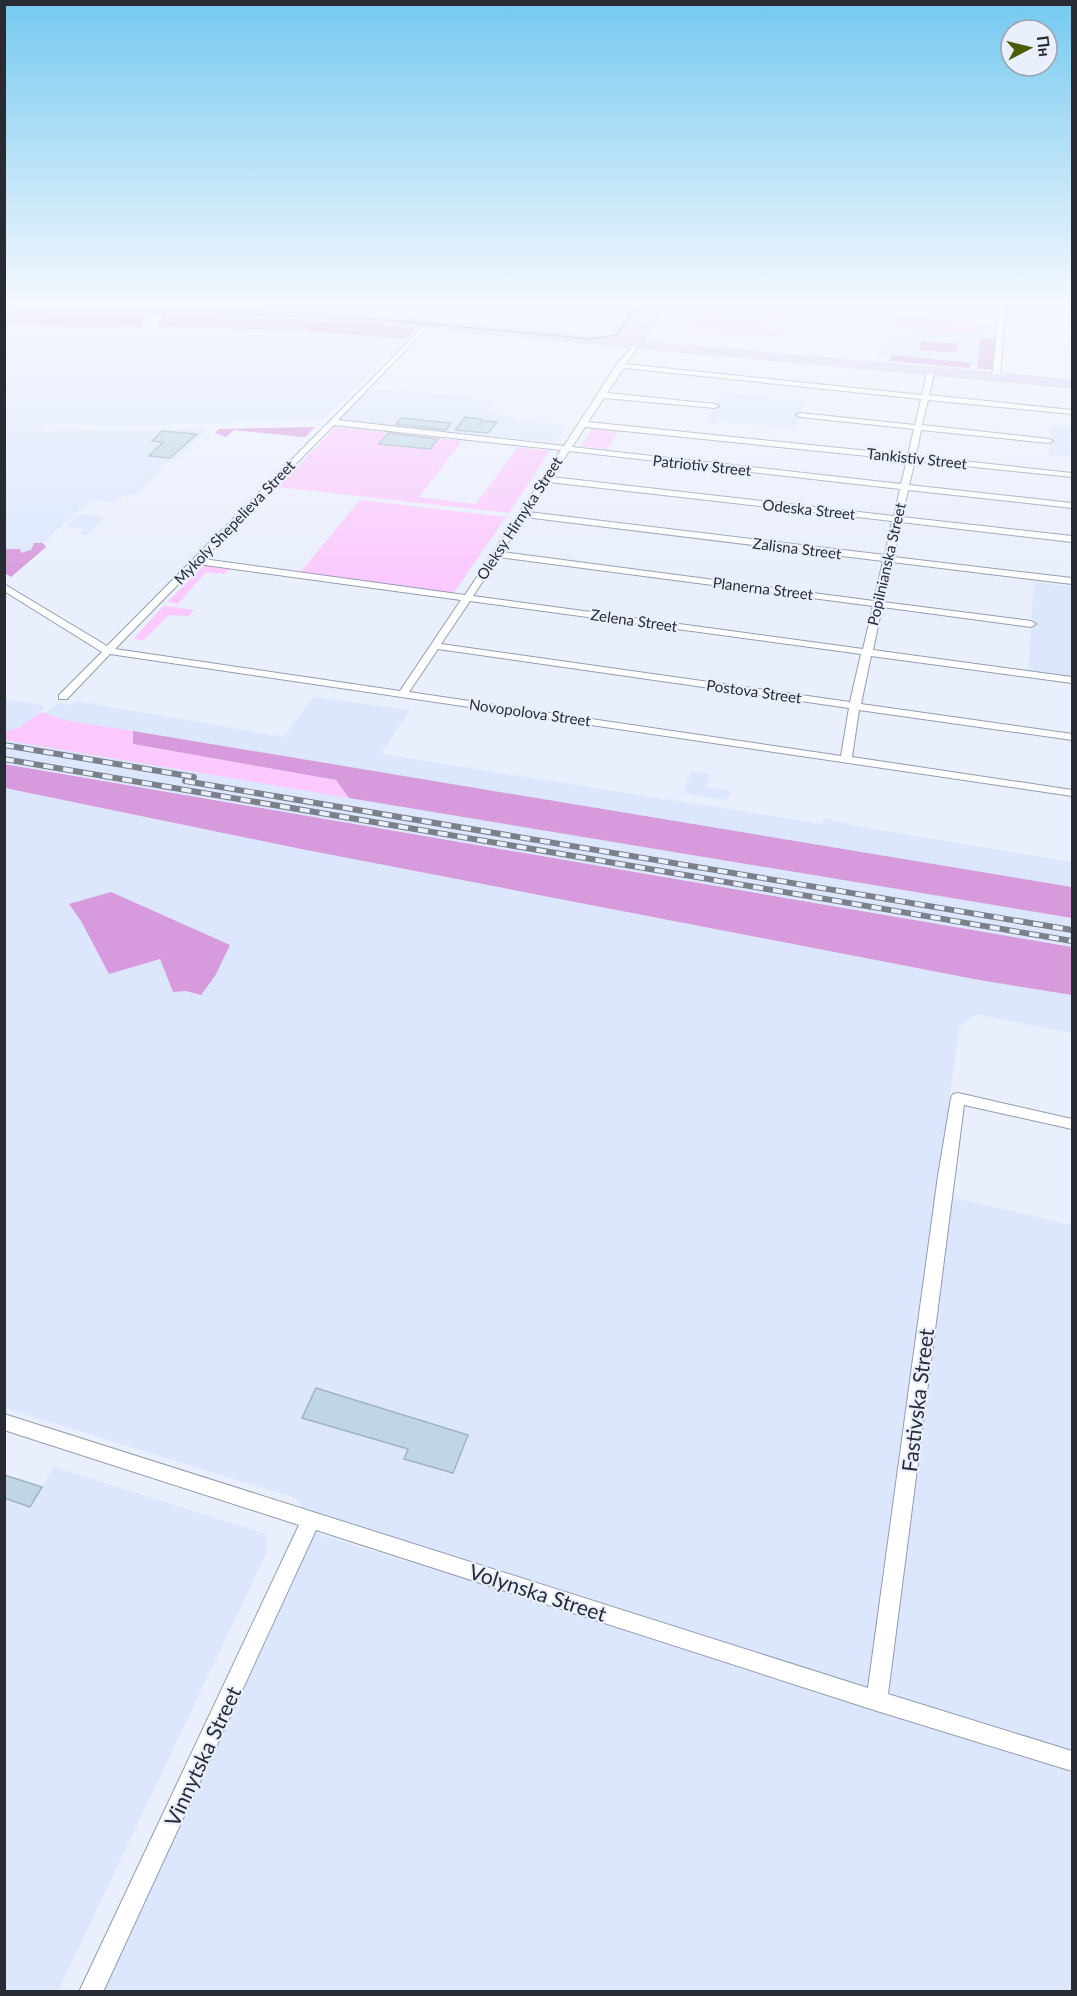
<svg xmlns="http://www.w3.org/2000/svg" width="1077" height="1996" font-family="Lato,sans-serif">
<rect width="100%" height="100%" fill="#e9effc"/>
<path fill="#dce6fd" d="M702,301H772L763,319L695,313Z
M888,314L997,324L993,367L877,356Z
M5,325L305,330L306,333L405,340L323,419L123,426L46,423L39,430L48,432L61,429L159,430L207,428L176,459H170L134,495L125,494L117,502L91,500L5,576Z
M370,388L496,400L485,413L516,416L514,420L567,425L555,443L491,436L487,440L338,420Z
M722,393L741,395L805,401L795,429L718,421L715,423L707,422Z
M1050,425L1072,428V457L1049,455Z
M80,514L105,517L87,535L79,534L83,529L66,527Z
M1034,582L1072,587V680L1028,674Z
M314,697L410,710L381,754L822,824L824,818L851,825L1072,862V887L369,771L64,720L45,713L59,703L72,705L76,701L283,737Z
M4,699L39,705L46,708L19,728L5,731Z
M4,740L1072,918V947L5,764Z
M692,771L710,774L706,787L731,791L727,800L683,793Z
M5,788L296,848L979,980L1072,995V1033L977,1014L959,1027L937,1194L1072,1225V1991H101L315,1533L616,1626L311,1520L295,1498L5,1408Z
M54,1467L266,1534V1554L58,1991L5,1992V1475L42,1487Z"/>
<path fill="#fbc9fe" d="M649,301H661L637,338H626Z
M772,301H802L796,317L790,316L786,321L772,320L761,323L759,328L785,331L780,339L690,331L691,327L687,326L695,313L763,319Z
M906,317L967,323L983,329L980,333C965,337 898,333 887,323L895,318Z
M594,426L619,429L608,449L581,446Z
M336,427L462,441L419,497L476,504L518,447L550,451L509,513L278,487Z
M360,500L506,517L453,594L299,574Z
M205,565L230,568L225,574L206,572L178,604L167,602Z
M164,606L194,610L189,616L169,615L143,641L134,638Z
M41,712L64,720L133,731V744L336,780L349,798L5,740L4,731L19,728Z"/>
<path fill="#d79adc" d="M5,313L150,315L140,327L5,325Z
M164,315L308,317L401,324L415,329L406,339L308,332L307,330L156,327Z
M981,338L997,340L994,370L977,368Z
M921,341L958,344L956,353L920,350Z
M892,355L971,363L970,368L890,361Z
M315,427L305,437L234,430L226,437L215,433L219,429Z
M34,543H43L46,547L11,577L5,573V549H20L21,553L31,550Z
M133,731L1072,887V918L349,798L336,780L133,744Z
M4,764L1072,947V995L979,980L296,848L5,788Z
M111,892L230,945L215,976L201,995L186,991L173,992L160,959L109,974L81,921L69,904Z"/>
<path fill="#c0d6e5" stroke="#9fb4c2" stroke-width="1.5" d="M465,417L482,419L481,421L497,422L488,433L455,430Z
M401,418L451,423L446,430L396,424Z
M162,431L197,434L170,458L149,456L163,442L152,441Z
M388,433L438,439L430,449L379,444Z
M316,1388L468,1435L453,1473L404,1459L408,1449L302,1418Z
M4,1475L42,1487L30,1507L4,1498Z"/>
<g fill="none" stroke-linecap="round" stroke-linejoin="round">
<defs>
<path id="minor" d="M1000,301H1006L1000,377L996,379L992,377Z
M431,319L433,322L338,420L564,446L617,364L637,341L640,343L626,364L922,395L927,371L931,369L935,371L929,395L1072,410V414L928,400L922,425L1049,439L1053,441L1049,443L921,430L916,456L1072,473V477L915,461L909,485L1072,503V508L908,490L902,517L1072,536V542L901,522L893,557L1072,578V584L892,562L883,602L1031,621L1036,624L1031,627L882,607L873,650L1072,677V683L871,656L861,704L1072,734V740L859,710L852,757L1072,790V796L110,654L67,699H59V695L102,652L4,591V584L107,646ZM624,368L921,399L915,425L800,413L796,415L800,417L914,429L908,455L588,422L604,398L715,408L719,406L715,404L607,393ZM334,425L561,450L465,595L203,559ZM585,427L907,460L901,484L572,447ZM569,451L900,489L894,516L552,477ZM549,482L892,521L885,555L528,512ZM525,517L883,561L874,601L502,552ZM499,557L873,606L863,649L473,596ZM198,564L461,600L400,691L115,649ZM470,601L861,654L850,702L441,644ZM438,649L849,708L841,756L409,692Z
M958,1093L1072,1119V1129L964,1105L888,1694L1072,1751V1771L877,1711L316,1530L103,1992H79L299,1525L4,1430V1414L868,1688L938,1176L951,1098L953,1094Z"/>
<path id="major" d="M640,301H649L623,340L634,341L659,301H668L642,342L1072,381V387L375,323L208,315L4,312V306L208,309L375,317L615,339Z"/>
</defs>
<use href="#minor" stroke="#939cb0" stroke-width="2"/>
<use href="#major" stroke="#cfd0d2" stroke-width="3"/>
<use href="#minor" fill="#fff" fill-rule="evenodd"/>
<use href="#major" fill="#d7ccf7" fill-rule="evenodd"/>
<path stroke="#7b808a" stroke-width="1.5" d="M217,301L214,308L224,313L375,319L591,339L616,335L639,301
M275,301L278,303"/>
<defs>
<path id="rail" d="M4,745L194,777
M4,759L1072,941
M185,781L1072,930"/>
</defs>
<use href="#rail" stroke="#7b808a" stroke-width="6"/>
<use href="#rail" stroke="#e9effc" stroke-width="4" stroke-dasharray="10" stroke-linecap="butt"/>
</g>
<linearGradient id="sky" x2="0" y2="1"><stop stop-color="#75c9f0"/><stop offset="0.52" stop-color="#f5f8fe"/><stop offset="1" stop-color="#f5f8fe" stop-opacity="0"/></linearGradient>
<rect width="1077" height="581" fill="url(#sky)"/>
<g text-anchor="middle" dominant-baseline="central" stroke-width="4.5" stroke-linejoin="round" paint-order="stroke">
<g font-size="15" fill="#272b33" stroke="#e9effc">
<text transform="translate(917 458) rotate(6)">Tankistiv Street</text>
<text transform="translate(702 465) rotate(6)">Patriotiv Street</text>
<text transform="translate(809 509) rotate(6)">Odeska Street</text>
<text transform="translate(519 518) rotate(-57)">Oleksy Hirnyka Street</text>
<text transform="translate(234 522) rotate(-46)">Mykoly Shepelieva Street</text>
<text transform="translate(797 548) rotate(7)">Zalisna Street</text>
<text transform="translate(886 564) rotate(-77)">Popilnianska Street</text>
<text transform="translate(763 588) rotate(7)">Planerna Street</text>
<text transform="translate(634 620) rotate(8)">Zelena Street</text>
<text transform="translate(754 691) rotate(8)">Postova Street</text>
<text transform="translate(530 712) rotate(8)">Novopolova Street</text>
</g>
<g font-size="21" fill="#272b33" stroke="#e9effc">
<text transform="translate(917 1400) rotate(-83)">Fastivska Street</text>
<text transform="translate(538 1592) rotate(18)">Volynska Street</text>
<text transform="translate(202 1756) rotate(-65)">Vinnytska Street</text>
</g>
</g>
<rect width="1077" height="1996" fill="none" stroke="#272b33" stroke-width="12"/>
<g transform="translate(1029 48) rotate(83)"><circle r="28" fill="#e9effc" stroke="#9ba1ac" stroke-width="1.5"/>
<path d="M0-4.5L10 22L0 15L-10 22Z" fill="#4c5e03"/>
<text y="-9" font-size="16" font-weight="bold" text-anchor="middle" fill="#272b33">Пн</text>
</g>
</svg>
